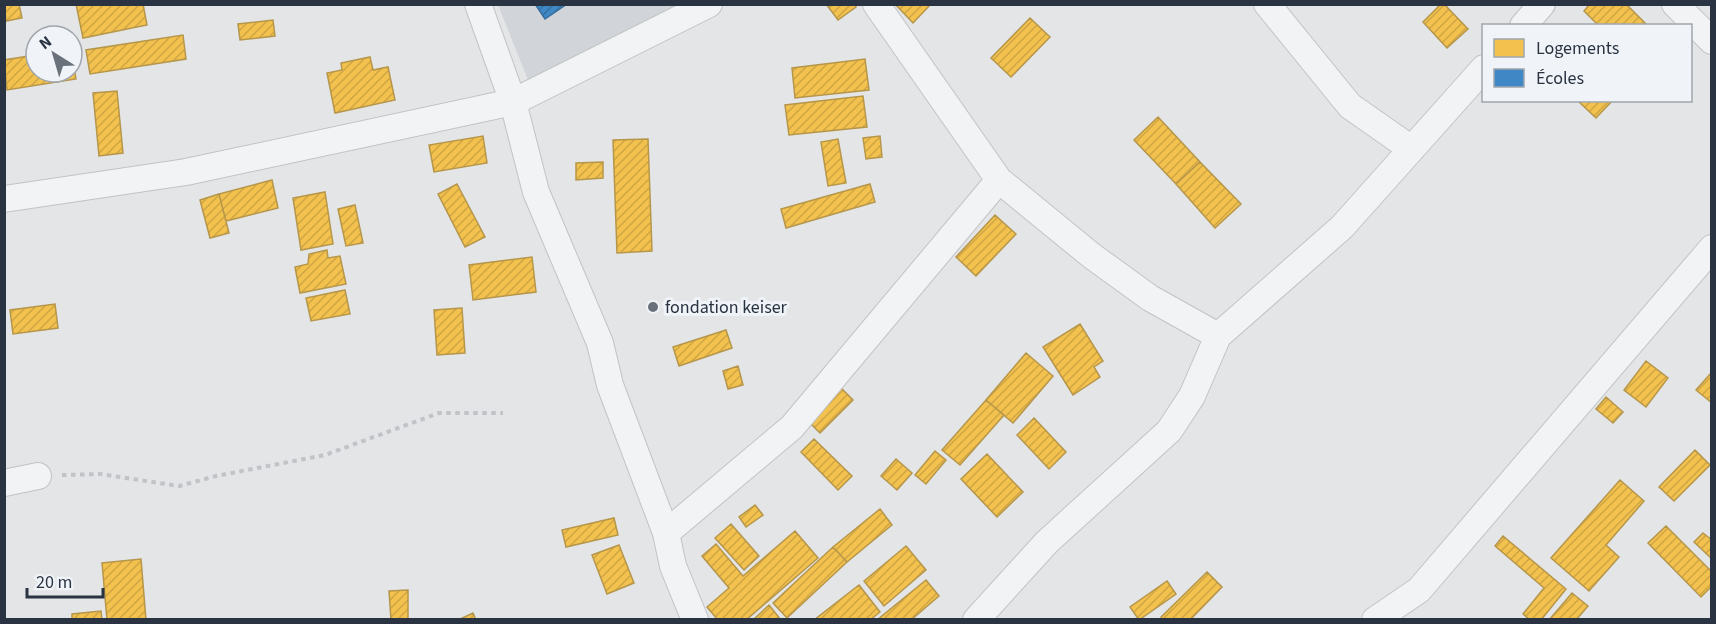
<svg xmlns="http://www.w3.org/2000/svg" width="1716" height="624" font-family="'Source Sans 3',sans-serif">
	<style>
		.built { fill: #d1d5da }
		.homes { fill: url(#homes-hatch); stroke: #b6964a; stroke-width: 1.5 }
		.schools { fill: url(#schools-hatch); stroke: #386e9d; stroke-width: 1.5 }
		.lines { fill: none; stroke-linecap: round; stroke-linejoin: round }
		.minor-casing { stroke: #c1c3c5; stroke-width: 28 }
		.path { stroke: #c1c3c8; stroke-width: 4; stroke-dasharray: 4.5 4.5; stroke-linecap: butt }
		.minor { stroke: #f2f3f4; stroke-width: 26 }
		.poi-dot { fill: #6a717b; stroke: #f0f3f7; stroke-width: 2 }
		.labels { text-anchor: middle; stroke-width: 6; stroke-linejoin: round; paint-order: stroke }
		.poi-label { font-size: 18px; fill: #293341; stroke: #f0f3f7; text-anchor: start }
	</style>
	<defs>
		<pattern id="homes-hatch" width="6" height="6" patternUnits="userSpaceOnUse" patternTransform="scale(1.5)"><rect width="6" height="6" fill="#f2c14e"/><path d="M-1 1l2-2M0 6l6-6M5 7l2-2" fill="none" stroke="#d0a645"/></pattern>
		<pattern id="schools-hatch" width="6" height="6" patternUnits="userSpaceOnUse" patternTransform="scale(1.5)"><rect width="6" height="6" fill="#3f88c5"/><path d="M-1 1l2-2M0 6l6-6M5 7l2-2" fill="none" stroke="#3570a2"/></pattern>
	</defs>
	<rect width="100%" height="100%" fill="#e3e5e7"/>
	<!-- built -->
	<path class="built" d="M498,5H679L528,80Z"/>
	<!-- homes -->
	<path class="homes" d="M4,4H19L22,18L6,21Z
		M76,4H143L147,25L83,38Z
		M826,4H855L856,7L838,20Z
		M895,4H931L913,23Z
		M1441,4H1444L1468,29L1447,48L1423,22Z
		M1590,4H1626L1648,26H1599L1584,11Z
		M1030,18L1050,37L1011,77L991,58Z
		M273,20L275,36L240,40L238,24Z
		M183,35L186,59L90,74L86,50Z
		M36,55V72H72V56L76,79L7,90L4,60Z
		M370,57L373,70L388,67L395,100L335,113L327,73L342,70L341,63Z
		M865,59L869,90L795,98L792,68Z
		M117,91L123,153L99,156L93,93Z
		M863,96L867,127L789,135L785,105Z
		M1577,100H1613L1596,118Z
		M1158,117L1200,162L1176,184L1134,140Z
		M483,136L487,163L434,172L429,145Z
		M880,136L882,157L866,159L863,138Z
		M648,139L652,251L617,253L613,140Z
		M838,139L846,183L828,186L821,142Z
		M603,162V178L576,180V163Z
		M1200,162L1241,204L1215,228L1176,184Z
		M272,180L278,208L226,221L219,194Z
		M457,184L485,237L465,247L438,194Z
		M870,184L875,202L786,228L781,209Z
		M325,192L333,244L301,250L293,198Z
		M219,194L229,233L210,238L200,200Z
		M355,205L363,243L346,246L338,209Z
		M995,215L1016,234L976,276L956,257Z
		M327,250L328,258L340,256L346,284L300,293L295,267L308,264L309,254Z
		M532,257L536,292L473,300L469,265Z
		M345,290L350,314L311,321L306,298Z
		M55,304L58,328L13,334L10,310Z
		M462,308L465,353L437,355L434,310Z
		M1080,324L1103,361L1094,367L1100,377L1073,395L1043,347Z
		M726,330L732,348L679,366L673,347Z
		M1026,353L1053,376L1013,423L986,400Z
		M1646,361L1668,378L1646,407L1624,390Z
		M738,366L743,385L728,389L723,371Z
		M1712,372V403L1696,390Z
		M839,386L853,400L820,433L806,419Z
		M1606,397L1623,412L1613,423L1596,409Z
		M986,400L1004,415L960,465L942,450Z
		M1034,418L1066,452L1049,469L1017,435Z
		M814,439L852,476L838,490L801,452Z
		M1695,450L1710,465L1674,501L1659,487Z
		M935,451L946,460L926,484L915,475Z
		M987,454L1023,492L997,517L961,479Z
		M896,459L912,473L897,490L881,476Z
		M1620,480L1644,501L1606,545L1619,557L1589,591L1551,558Z
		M755,505L763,515L746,527L739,517Z
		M880,509L892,525L847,562L833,547Z
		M614,518L618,535L566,547L562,530Z
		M731,524L759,556L744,570L715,538Z
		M1666,526L1712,572V586L1701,597L1648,543Z
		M795,531L818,558L746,620H718L707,607L729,588L702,556L716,544L743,576Z
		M1703,533L1712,540V559L1694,542Z
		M1503,536L1566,589L1541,620H1530L1523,614L1544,588L1495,546Z
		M619,545L634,583L607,594L592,555Z
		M906,546L926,570L884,606L864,581Z
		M833,547L847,562L787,618L773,603Z
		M141,559L146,620H107L102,563Z
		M1207,572L1222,587L1190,620H1163L1161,617Z
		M926,580L939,596L911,620H877Z
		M1167,581L1176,594L1139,620L1130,607Z
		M859,585L880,612L870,620H814Z
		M408,590V619L391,620L389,591Z
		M1572,593L1588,606L1576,620H1549Z
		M769,605L781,620H753Z
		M101,611L102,620H72V614Z
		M473,613L476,620H458Z"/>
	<!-- schools -->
	<path class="schools" d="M535,4H567L545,19Z"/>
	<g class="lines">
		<!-- minor casing -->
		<g class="minor-casing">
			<path id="minor" d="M478,4L513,102L536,192L600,343L610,385L666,533
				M876,4L999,180L1092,256L1150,298L1218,336
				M1267,4L1350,106L1410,148
				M1675,4L1712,41
				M1523,26L1542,4
				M4,199L186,172L513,102L709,4
				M4,483L38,476
				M695,620L673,566L666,533L792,427L999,180
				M976,620L1047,542L1169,431L1192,396L1218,336L1342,227L1484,68
				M1375,620L1419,590L1712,248"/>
		</g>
		<!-- path -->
		<path class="path" d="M62,475L100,474L179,486L216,476L325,455L439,413H503"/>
		<!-- minor -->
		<use href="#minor" class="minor"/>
	</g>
	<!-- markers -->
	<circle class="poi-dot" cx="653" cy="307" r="6"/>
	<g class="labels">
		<!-- poi labels -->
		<g class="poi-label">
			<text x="665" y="313">fondation keiser</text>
		</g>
	</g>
	<!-- border -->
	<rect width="1716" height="624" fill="none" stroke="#293341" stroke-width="12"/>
	<!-- legend -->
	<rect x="1482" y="24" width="210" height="78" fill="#f0f3f7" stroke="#a0a6ae" stroke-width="1.5"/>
	<rect x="1494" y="39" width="30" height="18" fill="#f2c14e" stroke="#a0a6ae" stroke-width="1.5"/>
	<text x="1536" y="54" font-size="18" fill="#293341">Logements</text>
	<rect x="1494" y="69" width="30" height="18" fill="#3f88c5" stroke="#a0a6ae" stroke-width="1.5"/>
	<text x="1536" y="84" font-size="18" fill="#293341">Écoles</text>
	<!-- north arrow -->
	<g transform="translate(54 54) rotate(323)"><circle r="28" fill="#f0f3f7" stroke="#a0a6ae" stroke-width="1.5"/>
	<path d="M0-4.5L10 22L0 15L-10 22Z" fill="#6a717b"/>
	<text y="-9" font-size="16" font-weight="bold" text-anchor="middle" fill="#293341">N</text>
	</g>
	<!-- scale -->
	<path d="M27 588v9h76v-9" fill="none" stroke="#293341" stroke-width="3"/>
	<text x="36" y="588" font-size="18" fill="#293341" stroke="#f0f3f7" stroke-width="4.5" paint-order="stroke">20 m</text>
</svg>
